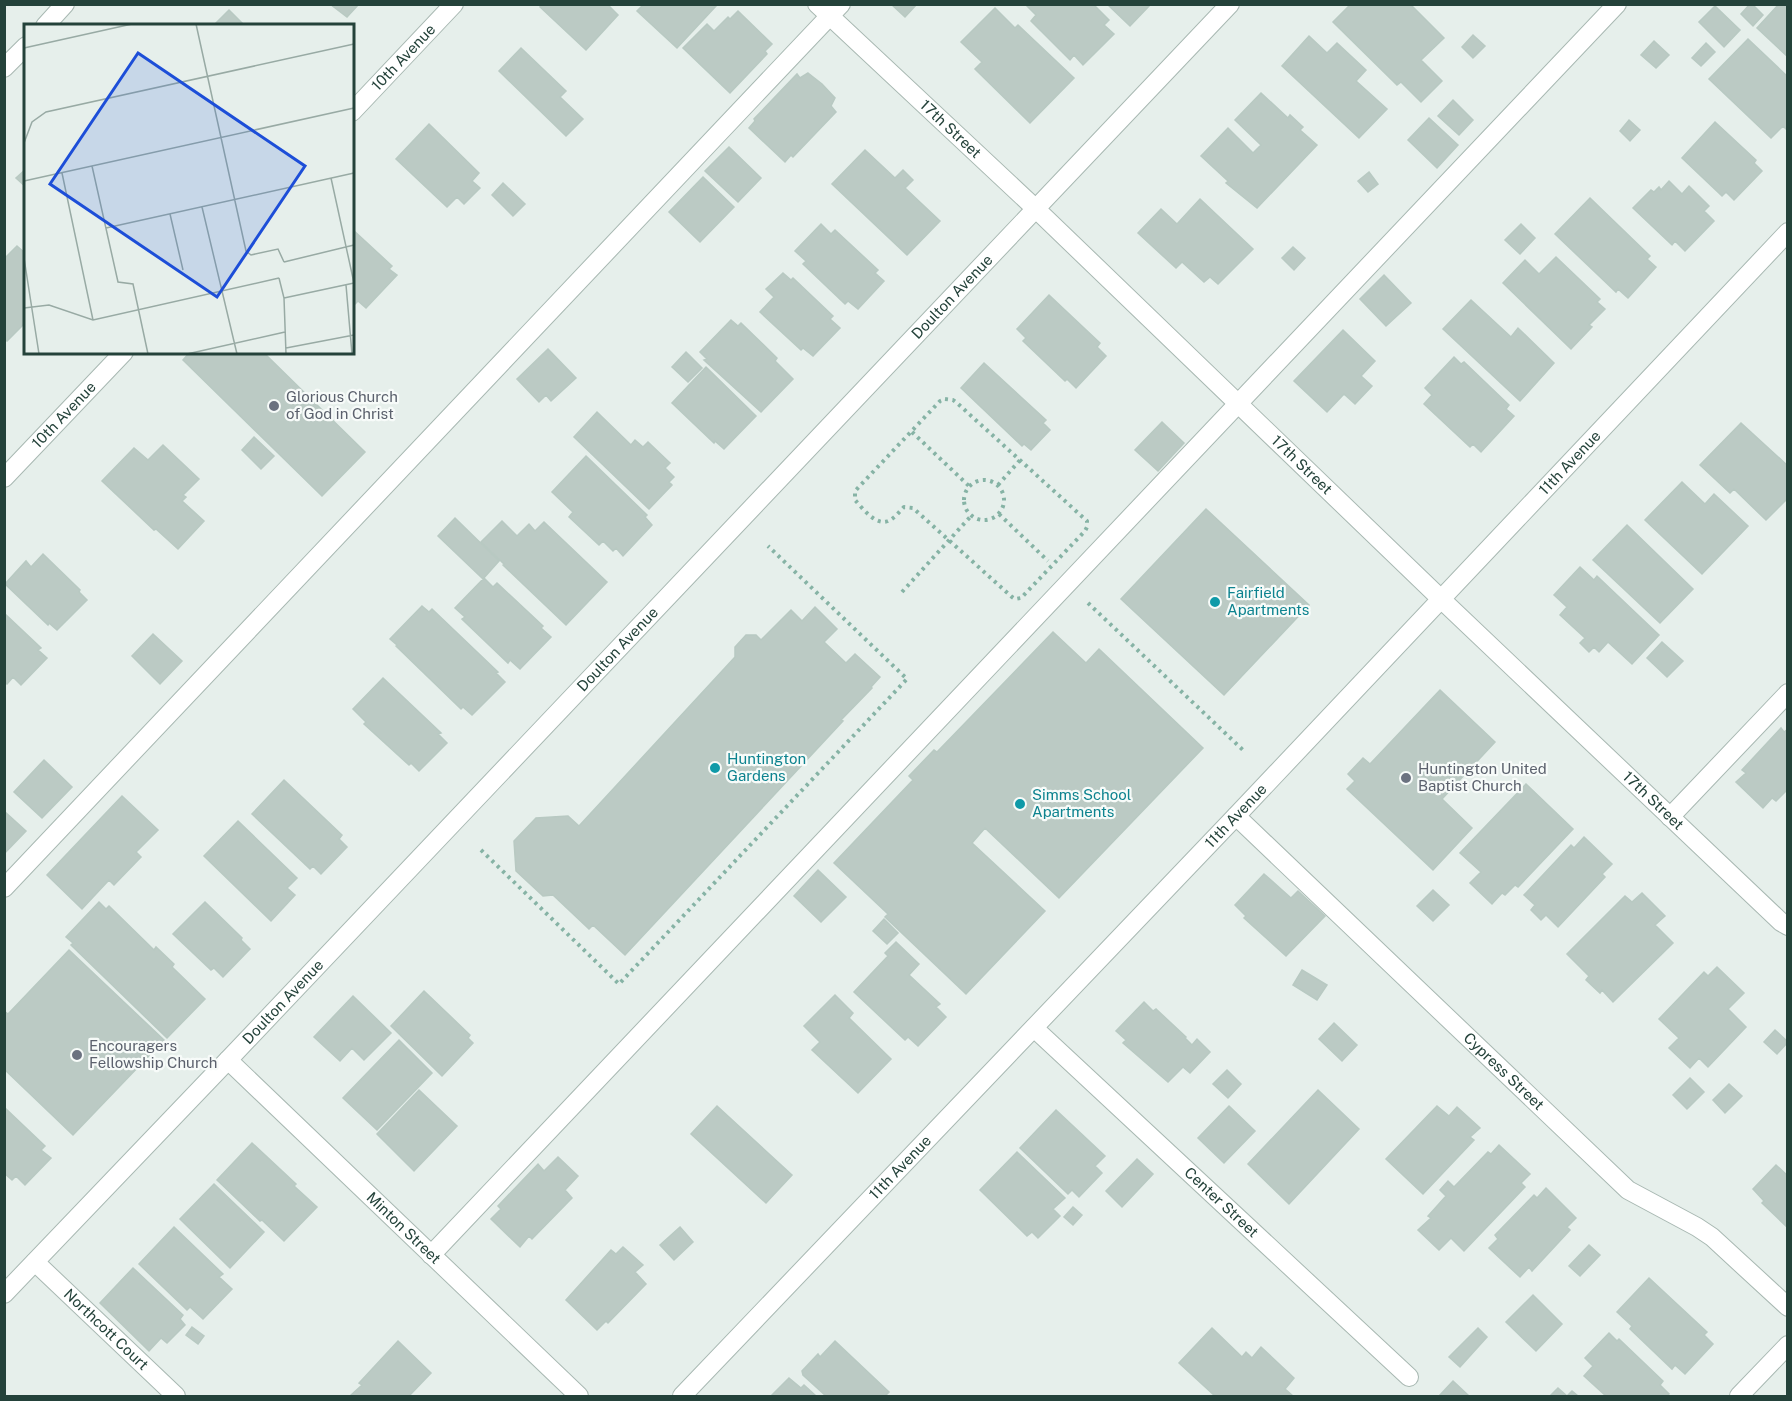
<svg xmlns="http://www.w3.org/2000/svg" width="1792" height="1401" font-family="'Public Sans',sans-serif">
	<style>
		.building { fill: #bbcac4; stroke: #b8c9c2; stroke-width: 1.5 }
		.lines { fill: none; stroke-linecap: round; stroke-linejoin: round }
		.service-casing { stroke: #a8b8b2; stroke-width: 20 }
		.minor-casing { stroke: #a8b8b2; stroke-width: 20 }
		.path { stroke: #86b3a5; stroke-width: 4; stroke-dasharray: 3 4.5; stroke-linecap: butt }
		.service { stroke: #fff; stroke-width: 18 }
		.minor { stroke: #fff; stroke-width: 18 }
		.worship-dot { fill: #6b7280; stroke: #f7fbf9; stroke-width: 2 }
		.culture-dot { fill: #0f9aa8; stroke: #f7fbf9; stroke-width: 2 }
		.labels { text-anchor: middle; stroke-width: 4.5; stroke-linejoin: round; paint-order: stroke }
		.street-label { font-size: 15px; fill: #24423a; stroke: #f7fbf9 }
		.worship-label { font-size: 15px; fill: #5b616d; stroke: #f7fbf9; text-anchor: start }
		.culture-label { font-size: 15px; fill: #0d838f; stroke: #f7fbf9; text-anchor: start }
		.inset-road { fill: none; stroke: #98aaa4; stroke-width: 1.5 }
		.view { fill: #1d4ed8; fill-opacity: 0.15; stroke: #1d4ed8; stroke-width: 3 }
		.inset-edge { fill: none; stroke: #24423a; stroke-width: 3 }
	</style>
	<rect width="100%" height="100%" fill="#e6efeb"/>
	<!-- building -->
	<path class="building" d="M330,4H359L347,17Z
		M542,4H607L618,15L586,50L540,7Z
		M644,4H714L716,6L677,48L637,11Z
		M891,4H917L905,17Z
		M1025,4H1093L1109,20L1104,25L1114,34L1083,65L1074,55L1070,60L1031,21L1036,15Z
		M1107,4H1151L1130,26Z
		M1351,4H1410L1444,38L1421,60L1442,81L1421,102L1401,82L1397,85L1333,22Z
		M1750,4H1752L1763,15L1753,26L1741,14Z
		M1779,4H1788V57L1757,28Z
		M1715,6L1740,30L1724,47L1699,22Z
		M995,8L1015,28L1018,25L1074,78L1030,123L975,69L982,62L961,42Z
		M229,10L245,26H213Z
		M738,11L772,44L765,51L767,54L730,93L683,48L707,24L714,31L728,17L730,19Z
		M1473,35L1485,46L1473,58L1462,47Z
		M1309,36L1327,53L1337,43L1366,70L1356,81L1387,109L1359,138L1282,66Z
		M1748,39L1788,77V131L1783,126L1771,138L1709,79Z
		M1654,41L1669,55L1656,68L1641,55Z
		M1706,43L1715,52L1701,66L1692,58Z
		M521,48L566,91L560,97L583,119L566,136L499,71Z
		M808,73L822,84L835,98L831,106L836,112L793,157L791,155L785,162L749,128L755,121L754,119L797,74L800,78Z
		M1261,93L1288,118L1290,115L1303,127L1300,130L1317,145L1257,208L1226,183L1228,181L1201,156L1228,128L1253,153L1261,145L1235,120Z
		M1453,100L1473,120L1459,135L1438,116Z
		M1429,118L1458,145L1437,168L1408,140Z
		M1629,120L1640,130L1630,141L1620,131Z
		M1715,122L1756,160L1754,163L1762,171L1734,200L1726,192L1722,196L1682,158Z
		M429,124L479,173L472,181L480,188L464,204L457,197L447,207L396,159Z
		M729,147L761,178L738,202L705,171Z
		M865,150L895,178L903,170L913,180L905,188L940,221L907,255L832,184Z
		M26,169V187L16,178Z
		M1369,172L1378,184L1368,192L1358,181Z
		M703,177L734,207L700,242L669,212Z
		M1669,181L1682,194L1689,186L1709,206L1704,211L1714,221L1685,251L1675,241L1672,245L1633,208L1651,190L1654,192L1659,187L1661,190Z
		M503,183L525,204L513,216L492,195Z
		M1590,198L1650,256L1647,259L1656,267L1628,298L1618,289L1616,292L1555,234Z
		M1200,199L1253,249L1218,284L1210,277L1204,282L1182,262L1176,268L1138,233L1161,209L1177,224Z
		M821,224L831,234L835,230L878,270L875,273L884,281L858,309L848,301L845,304L803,264L806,261L795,251Z
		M1521,224L1535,238L1520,254L1505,240Z
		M352,229L392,266L389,269L397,275L366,308L358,301L355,304L352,302Z
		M17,246L26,254V322L7,341L4,339V259Z
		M1293,247L1305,258L1294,270L1282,258Z
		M1556,257L1600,299L1597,302L1605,309L1589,325L1592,327L1571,349L1503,283L1525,260L1539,274Z
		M783,273L791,280L793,278L833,316L830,319L840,328L813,356L803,348L801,350L760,312L774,297L766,289Z
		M1384,275L1411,303L1386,326L1360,299Z
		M1049,295L1100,343L1097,347L1106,356L1076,388L1067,379L1065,381L1023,341L1026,338L1017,329Z
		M1471,300L1511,337L1518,328L1554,363L1520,401L1443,329Z
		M731,320L738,326L741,323L777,358L775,361L793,379L761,412L704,360L707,359L700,352Z
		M1343,330L1375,361L1361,376L1372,386L1355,404L1344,394L1327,412L1294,381Z
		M548,349L576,378L551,401L546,395L539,402L517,379Z
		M190,352H263L365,452L322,496L183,360Z
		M686,352L702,368L688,382L672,367Z
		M1454,357L1461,364L1464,362L1509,405L1506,409L1514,416L1481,452L1473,444L1470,447L1424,404L1432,395L1425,388Z
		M984,363L1046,420L1043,423L1050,430L1031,450L1024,444L1022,446L961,388Z
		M706,367L756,416L724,449L715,441L714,443L672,403Z
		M597,412L631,445L635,440L643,447L648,442L670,463L665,468L674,477L669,482L672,485L649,509L574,437Z
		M1162,422L1184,443L1158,471L1135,450Z
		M1741,423L1788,466V498L1766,520L1734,489L1730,493L1700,465Z
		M254,437L274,456L261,469L242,450Z
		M163,445L199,479L183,495L186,497L182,501L204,521L178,549L156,529L154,530L102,481L134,448L148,460Z
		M586,456L647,515L645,517L652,525L623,556L616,548L613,551L603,541L599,545L569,517L573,512L552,492Z
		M1682,482L1705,504L1714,494L1748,526L1702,574L1645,520Z
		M1206,509L1309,605L1224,695L1121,599Z
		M455,518L499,561L483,579L438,536Z
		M502,521L517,536L529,524L535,531L544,522L607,582L566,625L503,565L504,564L481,542Z
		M1627,525L1693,589L1660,623L1593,560Z
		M43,554L80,590L79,592L87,600L57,630L49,623L48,625L5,584L26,561L31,567Z
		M1580,567L1594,580L1597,576L1659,635L1632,664L1608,642L1599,652L1594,647L1589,652L1580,643L1585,638L1560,615L1567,607L1554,595Z
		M484,578L493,587L497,583L543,626L541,628L551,637L520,669L510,660L508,663L462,619L465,617L455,608Z
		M422,606L429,612L432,609L498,672L496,673L505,682L472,715L463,707L461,709L396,646L397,645L390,639Z
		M815,607L837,629L824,642L846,663L855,654L880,677L871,687L872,688L841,720L843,721L625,955L593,925L589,929L553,895L543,896L516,871L514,841L536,818L568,816L579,826L735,657V647L746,635H756L761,640L791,610L802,621Z
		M4,613L41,648L38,650L47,658L21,685L13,677L7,684L4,682Z
		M1053,632L1086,663L1099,649L1203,748L1059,898L985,828L972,843L1045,911L966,994L885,917L888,914L834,863L913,780L909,776L934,750L937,752Z
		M153,634L182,661L160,684L132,656Z
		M1662,642L1683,661L1667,677L1647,658Z
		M383,678L441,733L438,734L447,743L419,771L411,763L409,765L364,724L366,722L353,709Z
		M1440,690L1495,742L1442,799L1472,828L1433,870L1347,789L1355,781L1348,774L1363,758L1370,764Z
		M1781,728L1784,732L1788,729V789L1776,801L1772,798L1763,808L1736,782L1746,773L1742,770Z
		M44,760L72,787L42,818L14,792Z
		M284,780L342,835L339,839L347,847L321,874L313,866L310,869L252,814Z
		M1526,784L1573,829L1518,887L1515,885L1505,895L1502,893L1492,904L1470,883L1481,872L1460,853Z
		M122,796L158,830L136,852L141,857L114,885L109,880L82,909L47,875Z
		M4,811L26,831L4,854Z
		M238,821L297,878L287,888L295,895L271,921L204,856Z
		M1584,837L1612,864L1602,874L1605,877L1558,927L1546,915L1541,920L1531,910L1535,905L1524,895L1571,845L1574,848Z
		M818,870L846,897L821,922L794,896Z
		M1264,874L1291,898L1298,891L1325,916L1286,956L1244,918L1246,916L1235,905Z
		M1433,890L1449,905L1433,921L1417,906Z
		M1642,893L1665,916L1655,925L1673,943L1613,1002L1602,990L1600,993L1586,980L1589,976L1567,954L1625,896L1632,902Z
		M99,902L106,909L109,906L154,950L156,947L174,964L172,967L205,999L167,1038L71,945L73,943L66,937Z
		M205,902L242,938L241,940L250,949L223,977L214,968L211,970L173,934Z
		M884,919L898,933L887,944L873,931Z
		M896,942L919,964L909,975L940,1004L936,1007L946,1017L918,1046L908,1037L905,1040L854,992L888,956L885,953Z
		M69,950L164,1040L73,1135L4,1069V1011L8,1014Z
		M1717,967L1744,993L1728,1009L1746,1027L1708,1067L1699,1058L1690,1068L1669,1048L1679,1038L1659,1019L1704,972L1708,976Z
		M1302,970L1327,985L1317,1000L1293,985Z
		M424,991L470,1035L468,1038L473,1043L442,1076L391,1026Z
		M835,995L853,1013L849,1018L891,1059L858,1093L812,1050L820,1042L804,1026Z
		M353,996L391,1033L364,1060L352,1048L340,1061L314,1037Z
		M1144,1002L1153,1011L1156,1009L1186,1037L1185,1038L1192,1045L1197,1039L1210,1052L1190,1073L1183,1067L1168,1082L1123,1043L1126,1040L1116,1031Z
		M1334,1023L1357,1045L1342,1061L1319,1039Z
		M1775,1030L1788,1042L1777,1054L1764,1042Z
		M399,1040L432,1073L377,1130L343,1098Z
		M1227,1070L1241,1084L1228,1098L1213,1084Z
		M1690,1078L1704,1092L1687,1109L1673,1095Z
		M1729,1084L1742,1096L1725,1113L1713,1100Z
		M419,1090L457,1126L414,1171L377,1134Z
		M1318,1090L1359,1129L1289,1204L1248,1164Z
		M717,1106L792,1175L766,1203L691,1134Z
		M1229,1106L1255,1131L1224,1163L1198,1138Z
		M1437,1106L1449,1116L1457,1107L1480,1128L1470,1137L1474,1140L1423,1194L1386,1159Z
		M4,1107L45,1146L41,1150L51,1158L25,1185L16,1176L12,1180L4,1173Z
		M1056,1110L1105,1156L1095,1166L1102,1173L1079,1197L1072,1190L1068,1194L1020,1148Z
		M252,1143L296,1184L294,1186L317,1207L284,1241L262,1220L260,1221L217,1180Z
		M1499,1145L1530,1174L1521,1183L1525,1187L1464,1251L1451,1238L1439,1250L1418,1230L1431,1218L1428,1216L1446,1196L1440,1190L1448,1181L1454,1187L1488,1152L1491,1154Z
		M1017,1152L1065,1198L1053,1209L1060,1216L1038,1238L1032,1232L1027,1236L980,1190Z
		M558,1157L578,1176L565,1190L572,1198L532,1239L529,1236L520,1247L491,1219L501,1209L498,1206L538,1164L544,1171Z
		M1137,1159L1153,1174L1122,1207L1106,1191Z
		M1776,1165L1788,1176V1228L1762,1203L1764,1201L1753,1189Z
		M214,1184L264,1232L230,1268L180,1219Z
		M1546,1188L1576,1218L1567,1227L1570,1230L1532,1271L1529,1267L1520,1277L1489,1248L1498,1239L1495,1235L1534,1195L1537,1198Z
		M1073,1207L1082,1215L1073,1225L1064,1217Z
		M174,1227L223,1274L219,1277L232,1289L203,1319L190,1307L187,1310L139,1264Z
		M680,1227L693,1242L674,1260L660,1245Z
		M1589,1245L1600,1255L1580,1276L1569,1266Z
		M623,1247L643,1265L635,1272L646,1284L608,1323L606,1321L597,1330L566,1300L611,1250L616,1254Z
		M133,1268L183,1315L180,1319L185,1325L167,1343L161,1338L149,1351L100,1303Z
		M1649,1278L1707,1332L1704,1335L1713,1344L1685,1374L1675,1365L1672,1369L1630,1329L1632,1326L1617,1312Z
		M1533,1295L1562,1324L1536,1351L1506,1322Z
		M192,1327L204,1336L198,1344L186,1335Z
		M1212,1328L1242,1357L1246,1352L1252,1358L1261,1347L1294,1378L1285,1389L1293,1396H1215L1179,1363Z
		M1478,1328L1487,1337L1460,1367L1449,1357Z
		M1609,1333L1617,1341L1619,1339L1663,1381L1660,1385L1669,1394L1666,1396H1606L1584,1376L1593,1366L1585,1358Z
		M398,1341L431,1373L409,1396H350L362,1385L359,1383Z
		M835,1341L889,1392L885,1396H826L803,1375L802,1371L818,1354L820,1357Z
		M789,1378L801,1388L804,1385L816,1396H771Z
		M1453,1381L1469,1396H1439Z
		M1558,1388L1567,1396L1572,1391L1578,1396H1550Z"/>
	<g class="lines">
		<!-- service casing -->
		<g class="service-casing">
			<path id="service" d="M45,26L65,4
				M4,68L26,46
				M1670,817L1788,693
				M4,888L841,4
				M431,1255L1617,4"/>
		</g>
		<!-- minor casing -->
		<g class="minor-casing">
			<g id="minor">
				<path id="s1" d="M817,4L1036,209L1441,599L1781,922L1788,926"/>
				<path id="s2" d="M352,112L454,4"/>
				<path id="s3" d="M4,478L124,352"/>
				<path id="s4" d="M1236,816L1628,1190L1697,1227L1712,1237L1788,1307"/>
				<path id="s5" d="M1034,1028L1409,1377"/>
				<path id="s6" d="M228,1060L579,1396"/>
				<path id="s7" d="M35,1262L176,1396"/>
				<path id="s8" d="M4,1294L228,1060L1230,4"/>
				<path id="s9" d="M682,1396L1236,816L1788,232"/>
				<path d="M1739,1396L1788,1345"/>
			</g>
		</g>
		<!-- path -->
		<path class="path" d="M945,399L953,400L957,403L1087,521V527L1085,531L1021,598L1015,599L1012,597L913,508L904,507C899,512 895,518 888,521C876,526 863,509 855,500V491L940,401Z
			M912,432L969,486
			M964 500a20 20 0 1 1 40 0a20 20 0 1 1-40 0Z
			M998,485L1021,459
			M999,514L1048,561
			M902,592L971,516
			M1088,603L1244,751
			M481,850L619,984L907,679L768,546"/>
		<!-- service -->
		<use href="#service" class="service"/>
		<!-- minor -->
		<use href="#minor" class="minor"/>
	</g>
	<!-- markers -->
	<g class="worship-dot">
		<circle cx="274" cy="406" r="6"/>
		<circle cx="1406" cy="778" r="6"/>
		<circle cx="77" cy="1055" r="6"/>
	</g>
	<g class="culture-dot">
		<circle cx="1215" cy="602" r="6"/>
		<circle cx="715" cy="768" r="6"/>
		<circle cx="1020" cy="804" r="6"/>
	</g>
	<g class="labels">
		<!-- street labels -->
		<g class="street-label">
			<text dy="5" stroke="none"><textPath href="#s2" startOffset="75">10th Avenue</textPath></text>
			<text dy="5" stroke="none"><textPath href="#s1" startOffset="183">17th Street</textPath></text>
			<text dy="5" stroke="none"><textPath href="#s8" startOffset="1376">Doulton Avenue</textPath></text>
			<text dy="5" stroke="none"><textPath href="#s3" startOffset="87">10th Avenue</textPath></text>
			<text dy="5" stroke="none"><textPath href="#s9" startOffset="1288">11th Avenue</textPath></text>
			<text dy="5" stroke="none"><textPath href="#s1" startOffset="669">17th Street</textPath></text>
			<text dy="5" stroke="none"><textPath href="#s8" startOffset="890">Doulton Avenue</textPath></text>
			<text dy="5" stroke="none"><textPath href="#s1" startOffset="1155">17th Street</textPath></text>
			<text dy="5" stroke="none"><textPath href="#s9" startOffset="802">11th Avenue</textPath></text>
			<text dy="5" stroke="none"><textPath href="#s8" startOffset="404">Doulton Avenue</textPath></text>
			<text dy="5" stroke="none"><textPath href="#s4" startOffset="370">Cypress Street</textPath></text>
			<text dy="5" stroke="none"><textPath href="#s9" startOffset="316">11th Avenue</textPath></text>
			<text dy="5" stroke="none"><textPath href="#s5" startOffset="256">Center Street</textPath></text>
			<text dy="5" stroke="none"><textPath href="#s6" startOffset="243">Minton Street</textPath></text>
			<text dy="5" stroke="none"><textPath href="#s7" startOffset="98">Northcott Court</textPath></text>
		</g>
		<!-- worship labels -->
		<g class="worship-label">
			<text x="286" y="402">Glorious Church<tspan x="286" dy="17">of God in Christ</tspan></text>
			<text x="1418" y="774">Huntington United<tspan x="1418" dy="17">Baptist Church</tspan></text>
			<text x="89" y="1051">Encouragers<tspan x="89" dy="17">Fellowship Church</tspan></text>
		</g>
		<!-- culture labels -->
		<g class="culture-label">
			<text x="1227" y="598">Fairfield<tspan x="1227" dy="17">Apartments</tspan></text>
			<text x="727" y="764">Huntington<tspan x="727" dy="17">Gardens</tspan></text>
			<text x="1032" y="800">Simms School<tspan x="1032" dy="17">Apartments</tspan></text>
		</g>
	</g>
	<!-- overview -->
	<g transform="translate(24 24)">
		<rect width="330" height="330" fill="#e6efeb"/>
		<path class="inset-road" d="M172,0L222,227L227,231L254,225L260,238M0,24L108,0M0,119L8,98L22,88L330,20M68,142L94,258L109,260L124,330M38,149L69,296M307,154L330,259M0,157L330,84M178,183L213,330M146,190L159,246M82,204L330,149M0,234L15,330M260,238L330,221M255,254L260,274L262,330M322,261L328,330M260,274L330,259M0,284L25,281L69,296L255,254M262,324L330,311M163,330L261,308"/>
		<path class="view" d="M114,29L281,142L193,273L26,160Z"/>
		<rect width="330" height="330" class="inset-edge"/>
	</g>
	<!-- border -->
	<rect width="1792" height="1401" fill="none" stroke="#24423a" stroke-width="12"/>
</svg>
